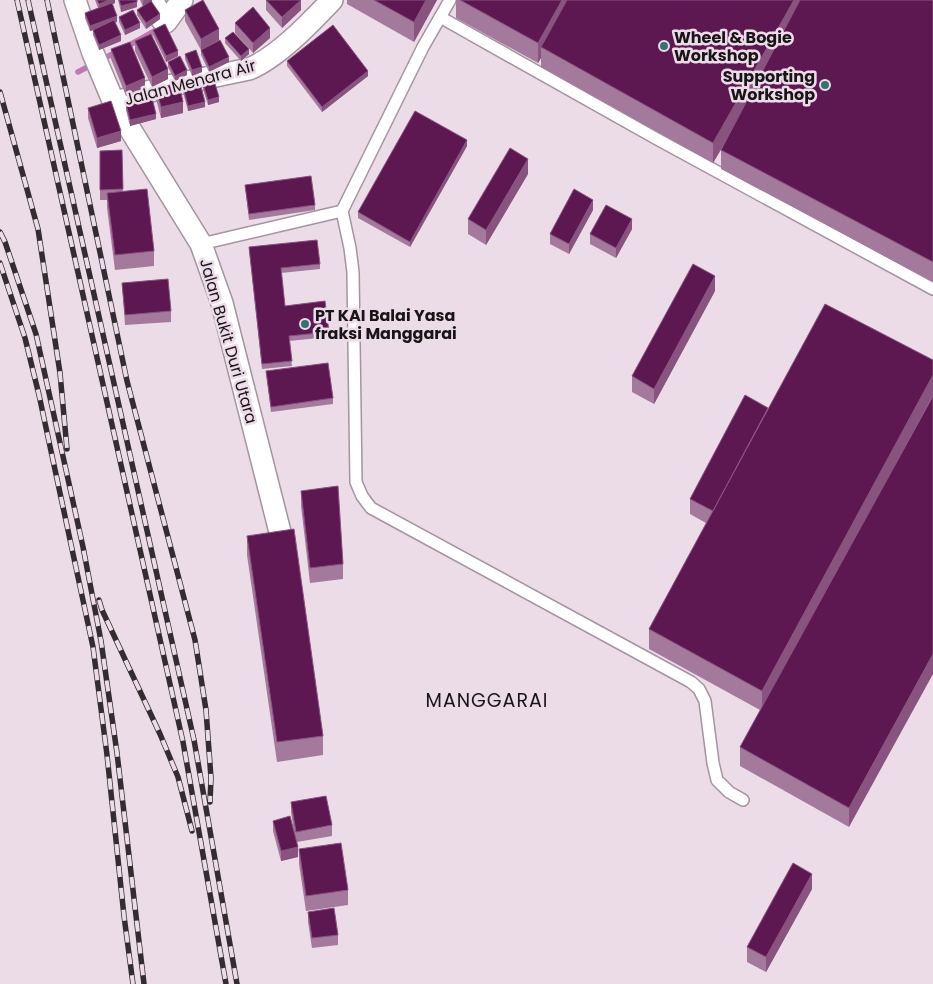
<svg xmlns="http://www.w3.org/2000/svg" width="933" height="984" font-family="Poppins,sans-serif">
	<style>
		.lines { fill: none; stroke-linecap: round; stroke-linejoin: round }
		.stream { stroke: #c377b2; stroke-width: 5.5 }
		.service-casing { stroke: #a3949f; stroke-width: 14 }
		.minor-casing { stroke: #a3949f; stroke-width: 24 }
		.service { stroke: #fff; stroke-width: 11 }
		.minor { stroke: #fff; stroke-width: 21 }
		.rail-casing { stroke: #332c31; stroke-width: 5.5 }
		.rail { stroke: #ecdce7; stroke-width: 4; stroke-dasharray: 11; stroke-linecap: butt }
		.wall { fill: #a47a9c }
		.shaded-wall { fill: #88537f }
		.building { fill: #5d1852; stroke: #88537f }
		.poi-dot { fill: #2e766f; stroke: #ecdce7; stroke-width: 2 }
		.labels { text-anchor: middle; stroke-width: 5; stroke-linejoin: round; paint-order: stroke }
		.poi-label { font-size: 16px; font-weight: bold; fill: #191418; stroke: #ecdce7; text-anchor: start }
		.street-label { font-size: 16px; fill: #191418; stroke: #ecdce7 }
		.quarter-label { font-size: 19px; letter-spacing: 1px; fill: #191418; stroke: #ecdce7 }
	</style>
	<rect width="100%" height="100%" fill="#ecdce7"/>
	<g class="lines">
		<!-- stream -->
		<path class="stream" d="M126,47L160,28
			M78,72L118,51"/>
		<!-- service casing -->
		<g class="service-casing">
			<path id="service" d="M440,17L657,139L933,289
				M342,211L350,248L353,272L356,482L362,496L371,508L691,682L699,689L705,701L713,763L717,780L729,792L743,800
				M201,244L342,211L423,47L450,0"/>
		</g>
		<!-- minor casing -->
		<g class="minor-casing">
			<path id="minor" d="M75,0L93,53L114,103L201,244L222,303L280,532
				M153,0L162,20L166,22L182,0
				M114,103L163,87L249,69C278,57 310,23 332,0"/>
		</g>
		<!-- service -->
		<use href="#service" class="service"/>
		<!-- minor -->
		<use href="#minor" class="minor"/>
		<!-- rail casing -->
		<g class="rail-casing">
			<path id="rail" d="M17,0L183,742L226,984
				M28,0L194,740L237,984
				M47,0L127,381L195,640L206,710L211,778L210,802
				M0,92L38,229L60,373L67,449
				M0,232L5,242L36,334L83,547L101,641L117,753L144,984
				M0,263L25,338L39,395L93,647L107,755L124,916L133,984
				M99,600L102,610L160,734L178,777L192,831"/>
		</g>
		<!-- rail -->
		<use href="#rail" class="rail"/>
	</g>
	<!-- wall -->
	<path class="wall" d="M95,0H115V3L113,4L117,22H115L121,41L99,50L93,35V30L90,31L85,18V13L98,8Z
		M118,0H137V7L121,12Z
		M140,0H152V2L160,19L146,29L137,15V10L143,6Z
		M266,0H301V10L282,28L266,10Z
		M347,0H437L414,42L347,4Z
		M456,0H933V282L721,169V150L713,163L541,67V58L538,63L456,18Z
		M185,10L219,40L201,50L185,21Z
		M119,17L140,28L125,35L119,22Z
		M235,23L270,38L253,53L235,33Z
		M153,30L178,56L166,62L153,35Z
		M225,38L249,54L241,61L225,43Z
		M135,41L168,79L152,87L135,51Z
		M111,49L145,89L126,96L111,59Z
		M201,50L229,62L209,72L201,55Z
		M185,54L202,72L192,76L185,59Z
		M287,61L368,76L322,112L287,66Z
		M168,62L187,75L175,81L168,67Z
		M202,81L219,102L208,105L202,86Z
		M183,87L205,107L188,111L183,92Z
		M156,88L183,113L161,118L156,99Z
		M126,104L156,119L130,126L126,110Z
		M88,108L121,141L97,148L88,118Z
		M467,146L410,247L358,218V212Z
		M122,150L123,192L154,251V266L115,270L107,208V200H100V151Z
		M528,174L486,245L468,234V219Z
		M245,185L315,205V210L249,220Z
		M593,210L569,254L550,244V234Z
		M632,229L616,258L590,244V234Z
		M249,247L320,264V269L281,273L285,306L329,332V337L289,341L292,366L262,369Z
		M122,283L171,311V322L125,325Z
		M715,291L654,404L632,392V376Z
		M933,360V395L884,486L849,827L740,766V747L760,710L649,649V629L706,523L690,514V499L768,409Z
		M266,371L333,398V404L271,412Z
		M301,491L343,564V579L310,583L301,506Z
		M247,536L323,736V755L277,762L247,555Z
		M291,802L332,825V836L297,842L298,857L281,861L273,831V821L294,832L291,812Z
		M299,849L348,890V905L306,911L299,864Z
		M812,889L766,972L747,962V947Z
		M308,912L338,935V945L312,948L308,922Z"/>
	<!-- shaded-wall -->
	<path class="shaded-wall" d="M109,0H115V3L99,10V4Z
		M144,0H152V2L143,6V1Z
		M301,0V10L282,28V17Z
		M426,0H437L414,42V22Z
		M562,0H573L541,47V58L538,63V43Z
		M794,0H805L713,163V143Z
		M137,2V7L121,12V6Z
		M160,14V19L146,29V23Z
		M117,16V22L90,31V26Z
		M140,23V28L125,35V30Z
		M270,28V38L253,53V43Z
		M219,29V40L201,50V39Z
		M121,35V41L99,50V45Z
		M249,49V54L241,61V56Z
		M178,51V56L166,62V56Z
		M229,57V62L209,72V67Z
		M202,67V72L192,76V70Z
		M168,69V79L152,87V77Z
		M187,70V75L175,81V76Z
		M368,71V76L322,112V107Z
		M145,78V89L126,96V86Z
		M219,97V102L208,105V100Z
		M183,102V113L161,118V107Z
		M205,102V107L188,111V106Z
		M156,114V119L130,126V120Z
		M121,131V141L97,148V138Z
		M467,140V146L410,247V242Z
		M528,159V174L486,245V230Z
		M593,200V210L569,254V244Z
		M632,219V229L616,258V248Z
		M715,276V291L654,404V389Z
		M933,375V395L762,711V691Z
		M933,654V674L849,827V808Z
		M298,847V857L281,861V851Z
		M812,874V889L766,972V957Z"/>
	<!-- building -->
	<path class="building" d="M97,0H109L99,4Z
		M119,0H137V2L121,6Z
		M203,0L219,29L201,39L185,10Z
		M266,0H301L282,17Z
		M374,0H426L414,22Z
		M460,0H562L538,43Z
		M567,0H794L713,143L541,47Z
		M800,0H933V262L721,150Z
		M151,1L160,14L146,23L137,10Z
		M112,3L117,16L90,26L85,13Z
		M253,7L270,28L253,43L235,23Z
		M133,10L140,23L125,30L119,17Z
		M114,20L121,35L99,45L93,30Z
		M165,24L178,51L166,56L153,30Z
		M333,25L368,71L322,107L287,61Z
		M233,32L249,49L241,56L225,38Z
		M151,34L168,69L152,77L135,41Z
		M220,40L229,57L209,67L201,50Z
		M130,42L145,78L126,86L111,49Z
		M196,50L202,67L192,70L185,54Z
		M180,56L187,70L175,76L168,62Z
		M213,77L219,97L208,100L202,81Z
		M179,83L183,102L161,107L156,88Z
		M200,83L205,102L188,106L183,87Z
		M152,98L156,114L130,120L126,104Z
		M111,101L121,131L97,138L88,108Z
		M415,111L467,140L410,242L358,212Z
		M510,148L528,159L486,230L468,219Z
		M122,150L123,189L100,190V151Z
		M311,176L315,205L249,214L245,185Z
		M147,189L154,251L115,255L107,193Z
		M574,189L593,200L569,244L550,234Z
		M606,205L632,219L616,248L590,234Z
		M317,240L320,264L281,268L285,306L325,301L329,332L289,336L292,361L262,364L249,247Z
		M693,264L715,276L654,389L632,376Z
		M168,279L171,311L125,315L122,283Z
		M825,304L933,360V375L762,691L649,629Z
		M328,363L333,398L271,407L266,371Z
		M745,395L768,408L713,511L690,499Z
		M933,396V654L849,808L740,747Z
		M338,486L343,564L310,568L301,491Z
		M294,529L323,736L277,742L247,536Z
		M326,796L332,825L296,832L291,802Z
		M290,816L298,847L281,851L273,821Z
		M341,843L348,890L306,896L299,849Z
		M793,863L812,874L766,957L747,947Z
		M334,908L338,935L312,938L308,912Z"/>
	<!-- markers -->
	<g class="poi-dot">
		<circle cx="664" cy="46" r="5"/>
		<circle cx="825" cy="85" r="5"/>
		<circle cx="305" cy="324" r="5"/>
	</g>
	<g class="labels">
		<!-- poi labels -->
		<g class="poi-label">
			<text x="674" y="43">Wheel &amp; Bogie<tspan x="674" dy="18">Workshop</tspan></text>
			<text x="815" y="82" text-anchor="end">Supporting<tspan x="815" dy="18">Workshop</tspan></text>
			<text x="315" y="321">PT KAI Balai Yasa<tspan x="315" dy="18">fraksi Manggarai</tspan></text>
		</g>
		<!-- street labels -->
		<g class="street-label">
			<text transform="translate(190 82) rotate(-15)" y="6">Jalan Menara Air</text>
			<text transform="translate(229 341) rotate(74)" y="6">Jalan Bukit Duri Utara</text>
		</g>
		<!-- quarter labels -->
		<g class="quarter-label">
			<text x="487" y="707">MANGGARAI</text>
		</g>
	</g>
</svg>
